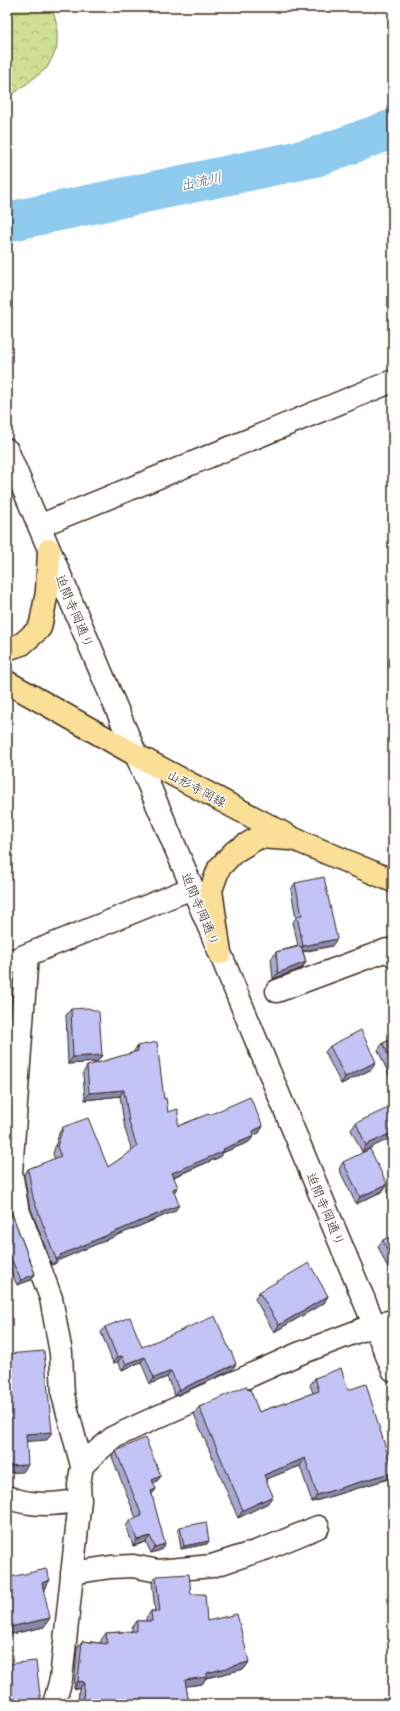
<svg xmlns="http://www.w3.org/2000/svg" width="400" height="1711" font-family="'Architects Daughter','Klee One',sans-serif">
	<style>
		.forest { fill: url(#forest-crowns); stroke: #848458 }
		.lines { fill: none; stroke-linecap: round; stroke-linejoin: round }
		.river { stroke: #8fcaef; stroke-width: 40 }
		.minor-casing { stroke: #3b2a1e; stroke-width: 25 }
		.major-casing { stroke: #3b2a1e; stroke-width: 25 }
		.minor { stroke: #fff; stroke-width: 22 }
		.major { stroke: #fbdf96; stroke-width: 22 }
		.wall { fill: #a8a8d3; stroke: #3b2a1e }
		.shaded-wall { fill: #8888ac; stroke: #3b2a1e }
		.building { fill: #c3c3f5; stroke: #3b2a1e }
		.labels { text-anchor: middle; stroke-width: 3; stroke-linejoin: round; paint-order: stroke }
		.street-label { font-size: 13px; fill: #3b2a1e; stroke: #fff }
		.water-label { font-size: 14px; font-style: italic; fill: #545a5d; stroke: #fff }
	</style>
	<defs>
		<pattern id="forest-crowns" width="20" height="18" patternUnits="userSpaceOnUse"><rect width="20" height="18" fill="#cede92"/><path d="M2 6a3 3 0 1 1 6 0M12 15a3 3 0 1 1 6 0" fill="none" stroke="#b2bf7d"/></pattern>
	</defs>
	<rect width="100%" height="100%" fill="#fff"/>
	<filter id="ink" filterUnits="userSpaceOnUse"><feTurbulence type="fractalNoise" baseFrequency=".025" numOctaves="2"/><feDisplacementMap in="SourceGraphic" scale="8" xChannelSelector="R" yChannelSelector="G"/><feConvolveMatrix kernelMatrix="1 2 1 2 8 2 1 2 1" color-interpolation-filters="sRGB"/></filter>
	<g filter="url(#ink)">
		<!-- forest -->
		<path class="forest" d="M7,7H52L57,26V48L47,68L16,92L7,95Z"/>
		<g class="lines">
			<!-- river -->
			<path class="river" d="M7,222L315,157L393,129"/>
			<!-- minor casing -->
			<g class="minor-casing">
				<path id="minor" d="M7,450L220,953L393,1370
					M39,526L393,381
					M27,955L11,1172L17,1207L51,1298L61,1353L63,1395L82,1466L79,1485L80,1500L61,1679L54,1704
					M7,963L192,888
					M277,991L387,950L393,955
					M82,1466L94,1454L114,1437L144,1423L298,1354L374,1325L393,1321
					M7,1497C31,1507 56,1505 80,1500
					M72,1573L111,1567L133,1566L158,1571L212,1566L267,1548L318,1527"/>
			</g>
			<!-- major casing -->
			<g class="major-casing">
				<path id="major" d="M7,649L22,644L40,628L47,592L49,550
					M7,682L136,755L294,839L393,881
					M220,953L211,890L219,868L234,852L259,837L289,839"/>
			</g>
			<!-- minor -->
			<use href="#minor" class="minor"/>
			<!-- major -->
			<use href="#major" class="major"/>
		</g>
		<!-- wall -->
		<path class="wall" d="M295,883L332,946L303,952L306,962L302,968L273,979L271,959L276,952L298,946L293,922L296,918L291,890Z
			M71,1009L102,1055L97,1062L68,1064L66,1015Z
			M393,1039V1084L378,1050L383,1043Z
			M137,1046L164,1099L168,1112L178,1126L209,1115L263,1126L259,1133L254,1135L249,1142L222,1153L220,1157L174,1177L175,1211L59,1260L56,1263L52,1265L29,1204L24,1175L28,1169L55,1159L53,1154L59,1133L63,1127L108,1167L132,1151L125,1129L120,1096L85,1100L83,1073L87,1066L133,1053Z
			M330,1046L372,1069L341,1084L325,1052Z
			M393,1114L362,1152L351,1130L356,1123Z
			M343,1162L387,1184L383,1191L356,1204L339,1169Z
			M7,1194L9,1206L35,1274L31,1280L17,1285L7,1264Z
			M393,1235V1280L378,1246L383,1240Z
			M259,1292L328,1296L324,1303L274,1332L255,1299Z
			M105,1327L142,1347L232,1370L175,1396L167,1377L150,1384L141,1362L122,1370L118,1362L113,1363L101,1332Z
			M315,1378L348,1390L393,1472L388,1479L312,1502L300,1466L266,1479L268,1503L238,1518L194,1414L199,1407L248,1390L259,1412L313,1393L310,1385Z
			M116,1451L161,1476L157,1481L153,1483L156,1489L152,1494L161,1550L151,1553L146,1542L133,1546L126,1526L130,1520L136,1518L112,1457Z
			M180,1527L207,1544L181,1549L178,1530Z
			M156,1576L191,1594L207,1621L249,1662L244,1669L206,1678L202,1684L186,1686L189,1704H78L79,1689L74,1688L77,1648L82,1641L101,1643V1640L106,1633L132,1631V1628L137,1621H146V1618L151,1611H155L152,1582Z
			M7,1578L50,1580L44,1589V1627L7,1635Z
			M7,1664L41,1704H7Z"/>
		<!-- shaded-wall -->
		<path class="shaded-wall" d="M337,939L332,946L299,952L303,946Z
			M306,962L302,968L273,979L278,973Z
			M11,1025L7,1030V1026Z
			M102,1055L97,1062L68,1064L73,1057Z
			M376,1062L372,1069L341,1084L345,1077Z
			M124,1090L120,1096L85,1100L89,1093Z
			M263,1126L259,1133L249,1137L253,1131Z
			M393,1132V1137L362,1152L366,1145Z
			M254,1136L249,1142L222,1153L220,1157L168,1179L172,1173L223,1149Z
			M387,1184L383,1191L356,1204L360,1197Z
			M178,1187L174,1193L173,1189Z
			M179,1205L175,1211L59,1260L56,1263L52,1265L60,1255Z
			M35,1274L31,1280L17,1285L21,1280Z
			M328,1296L324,1303L274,1332L279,1325Z
			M122,1356L118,1362L113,1363L117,1357Z
			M145,1357L141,1362L122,1370L126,1364Z
			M236,1364L232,1370L175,1396L179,1390Z
			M171,1371L167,1377L150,1384L154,1378Z
			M52,1432L47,1440L21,1442L26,1434Z
			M305,1458L300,1466L259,1482L264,1475Z
			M28,1465L23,1472L7,1473V1466Z
			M393,1472L388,1479L312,1502L317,1495Z
			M161,1476L157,1481L148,1486L152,1480Z
			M156,1489L152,1494L151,1491Z
			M273,1496L268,1503L238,1518L243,1510Z
			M150,1536L146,1542L133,1546L137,1540Z
			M209,1541L207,1544L181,1549L184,1546Z
			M165,1544L161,1550L151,1553L155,1547Z
			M50,1580L43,1589L42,1583Z
			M50,1618L44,1627L7,1635V1631L10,1627Z
			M249,1662L244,1669L206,1678L202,1684L180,1687L185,1680L207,1673Z
			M78,1681L84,1682L79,1689L74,1688Z"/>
		<!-- building -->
		<path class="building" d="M324,877L337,939L303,946L297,916L302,915L295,883Z
			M301,946L306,962L278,973L276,952Z
			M7,1004L11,1025L7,1026Z
			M88,1008L99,1012L102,1055L73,1057L71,1009Z
			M361,1030L376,1062L345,1077L330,1046Z
			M393,1039V1067L383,1043Z
			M157,1042L164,1099L166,1098L168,1112L178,1109V1126L208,1114L209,1115L250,1097L263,1126L253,1131L254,1136L223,1149L224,1151L172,1173L178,1187L173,1189L179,1205L60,1255L61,1257L56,1259L33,1198L28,1169L61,1156L57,1147L63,1127L88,1118L108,1167L137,1147L129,1122L124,1090L89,1093L87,1066L138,1051L137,1046Z
			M390,1107L393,1114V1132L366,1145L356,1123Z
			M370,1149L387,1184L360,1197L343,1162Z
			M7,1194L9,1206L35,1274L21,1280L7,1250Z
			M393,1235V1264L383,1240Z
			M309,1263L328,1296L279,1325L259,1292Z
			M215,1316L230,1351H231L236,1364L179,1390L171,1371L154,1378L145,1357L126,1364L122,1356L117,1357L105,1327L130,1317L142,1347Z
			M44,1351L52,1432L26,1434L28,1465L7,1466V1354Z
			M341,1368L348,1390L366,1384L393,1472L317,1495L305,1458L264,1475L273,1496L243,1510L199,1407L246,1386L248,1390L250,1389L259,1412L319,1391L315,1378Z
			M145,1438L161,1476L152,1480L156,1489L151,1491L165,1544L155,1547L150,1536L137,1540L130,1520L142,1516L116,1451Z
			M206,1522L209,1541L184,1546L180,1527Z
			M46,1569L50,1580L42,1583L50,1618L10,1627L7,1613V1578Z
			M189,1574L191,1594H205L207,1621L237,1614L249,1662L207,1673V1677L185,1680L189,1704H83L84,1682L78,1681L82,1641L107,1644L106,1633L137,1631V1621H152L151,1611L160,1612L156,1576Z
			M36,1661L41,1704H10L7,1671V1664Z"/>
	</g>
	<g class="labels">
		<!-- street labels -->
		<g class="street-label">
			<text transform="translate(75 611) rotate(67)" y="5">迫間寺岡通り</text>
			<text transform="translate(197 788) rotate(28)" y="5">山形寺岡線</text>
			<text transform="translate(201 909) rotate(67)" y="5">迫間寺岡通り</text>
			<text transform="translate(326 1209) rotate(67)" y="5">迫間寺岡通り</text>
		</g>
		<!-- water labels -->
		<g class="water-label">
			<text transform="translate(201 181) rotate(-12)" y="5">出流川</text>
		</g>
	</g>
	<!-- margin -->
	<rect width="400" height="1711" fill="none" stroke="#fff" stroke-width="24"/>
	<rect x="12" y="12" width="376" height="1687" fill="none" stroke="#3b2a1e" stroke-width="1.5" filter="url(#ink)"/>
</svg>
